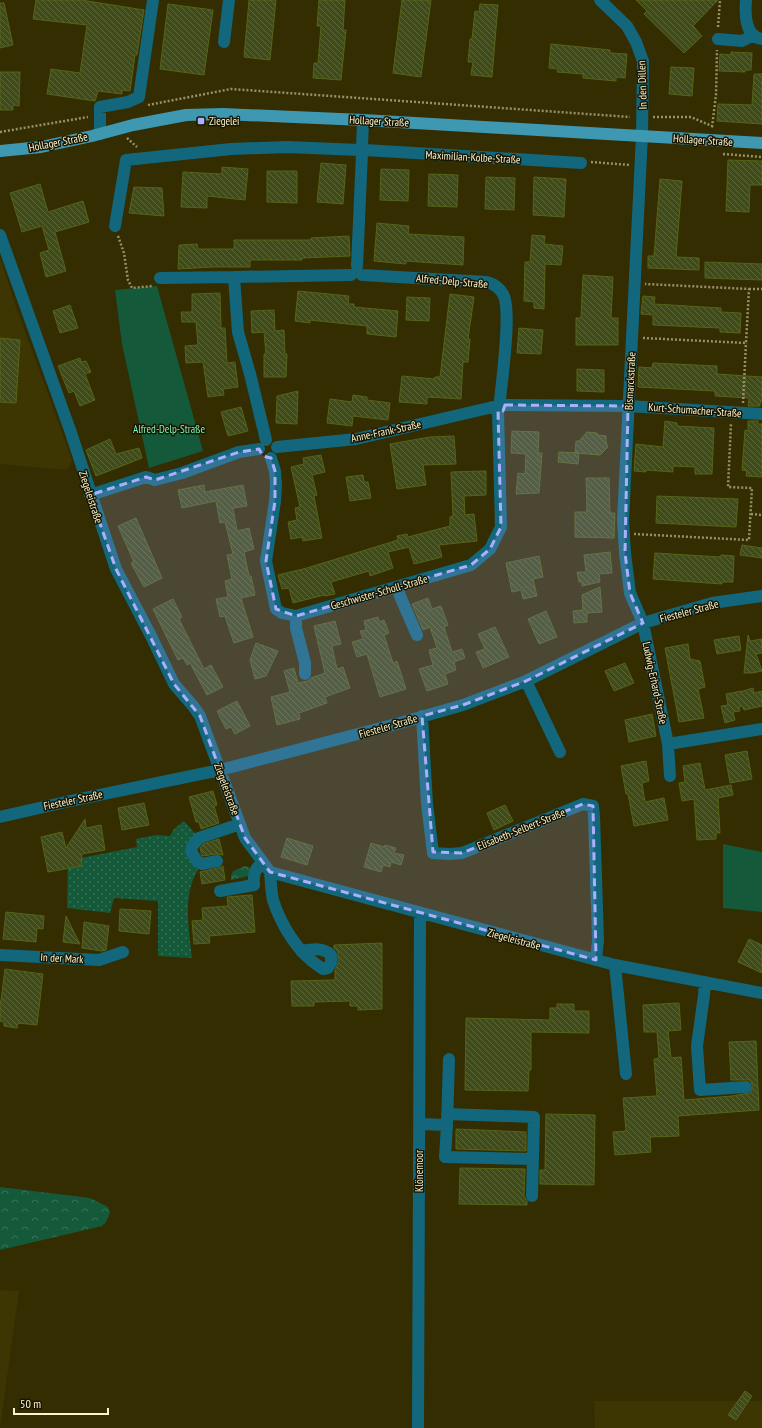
<svg xmlns="http://www.w3.org/2000/svg" width="762" height="1428" font-family="'PT Sans Narrow',sans-serif">
	<style>
		.built { fill: #3d3502 }
		.green { fill: #15593b }
		.forest { fill: url(#forest-crowns) }
		.garden { fill: url(#garden-dots) }
		.building { fill: url(#building-back-hatch); stroke: #556417 }
		.lines { fill: none; stroke-linecap: round; stroke-linejoin: round }
		.path { stroke: #979168; stroke-width: 2.5; stroke-dasharray: 2 2; stroke-linecap: butt }
		.minor { stroke: #12677c; stroke-width: 12 }
		.major { stroke: #3f98b2; stroke-width: 12 }
		.marked { fill: #aab0fc; fill-opacity: 0.2; stroke: #aab0fc; stroke-width: 3; stroke-dasharray: 8 5; stroke-linejoin: round }
		.poi-dot { fill: #aab0fc; stroke: #191500; stroke-width: 1.5 }
		.labels { text-anchor: middle; stroke-width: 3; stroke-linejoin: round; paint-order: stroke }
		.street-label { font-size: 11px; fill: #faf5ce; stroke: #191500 }
		.poi-label { font-size: 11px; fill: #faf5ce; stroke: #191500; text-anchor: start }
		.park-label { font-size: 11px; fill: #74fbba; stroke: #191500 }
	</style>
	<defs>
		<pattern id="forest-crowns" width="20" height="18" patternUnits="userSpaceOnUse"><rect width="20" height="18" fill="#15593b"/><path d="M2 6a3 3 0 1 1 6 0M12 15a3 3 0 1 1 6 0" fill="none" stroke="#387156"/></pattern>
		<pattern id="garden-dots" width="8" height="8" patternUnits="userSpaceOnUse"><rect width="8" height="8" fill="#15593b"/><path d="M2 2h.1M6 6h.1" fill="none" stroke="#387156" stroke-width="1.8" stroke-linecap="round"/></pattern>
		<pattern id="building-back-hatch" width="6" height="6" patternUnits="userSpaceOnUse"><rect width="6" height="6" fill="#404b1a"/><path d="M-1 5l2 2M0 0l6 6M5-1l2 2" fill="none" stroke="#5c663a"/></pattern>
	</defs>
	<rect width="100%" height="100%" fill="#342d01"/>
	<!-- built -->
	<path class="built" d="M0,257L16,307L72,460L67,470L0,464Z
		M0,1290L19,1291L0,1428Z
		M594,1401H762V1428H595Z"/>
	<!-- green -->
	<path class="green" d="M157,286L203,451L149,468L122,344L115,290Z
		M723,844L762,852V912L723,908Z"/>
	<!-- forest -->
	<path class="forest" d="M245,866L251,868L249,876L231,880V876L233,871Z
		M0,1187L90,1198L108,1207L110,1213L106,1222L102,1226L0,1250Z"/>
	<!-- garden -->
	<path class="garden" d="M184,821L199,838L193,845L202,864C181,890 189,927 192,958L158,956V901L114,898L110,913L67,908L68,859L81,858L137,847L136,839L156,835L170,836L174,829Z"/>
	<!-- building -->
	<path class="building" d="M36,0H81L144,10L137,55H135L130,91L122,90V94L98,91L95,101L47,94L51,69L80,73L87,25L33,19Z
		M249,0H276L270,60L244,57Z
		M319,0H345L343,30H346L341,80L313,78L314,63H318L321,26H317Z
		M402,0H431L421,77L393,73Z
		M636,0H718L693,26L702,36L684,53L644,14L647,11Z
		M0,3H4L13,45L0,48Z
		M168,4L213,10L204,75L160,69Z
		M480,4L498,5L492,77L471,75L473,62H468L470,39H472L475,11L479,12Z
		M551,44L610,50V53L627,54L625,78L616,77V81L583,78V74L557,72L558,69L549,68Z
		M731,52L752,53L751,70H745V72L719,71L720,54L731,55Z
		M671,67L694,68L692,96L669,94Z
		M0,72H20L19,106L13,105V110H0Z
		M754,74H762V124L717,121L718,104L752,105Z
		M728,160L762,161V185H750L749,212L726,211Z
		M321,163L346,165L343,204L317,202Z
		M222,167L248,169L245,200L207,196V208L181,207L183,172L222,174Z
		M381,169L409,170L408,201L380,200Z
		M267,171H297V203L267,202Z
		M429,174L458,175L457,207L428,206Z
		M486,177L515,178L514,210L485,209Z
		M534,177L566,179L564,217L533,215Z
		M660,179L682,181L676,257L699,258V270L648,268V256H654Z
		M40,184L48,212L83,201L89,222L55,232L66,271L46,277L40,253L49,250L42,226L22,232L10,193Z
		M134,187L162,188L164,216L129,213Z
		M377,223L409,226L408,234L464,237L463,265L406,261V264L374,261Z
		M532,235L545,236L544,244L563,246L561,265L545,264L544,309L534,308V302L524,301L525,262H530Z
		M349,236L350,256L302,258V260H250V267H212L178,269L179,245L197,244L198,249H234V240H311V238Z
		M705,262L762,264V280L705,278Z
		M583,275L613,277L611,318H618V345H576V318H581Z
		M298,291L349,296L348,304H354V307L398,311L396,337L367,334V326L310,320V323L295,321Z
		M220,293L221,328H225L227,363L235,362L238,387L223,389L224,395L208,397L203,362L186,363L185,346L198,345L196,322H182L181,312H192V294Z
		M450,294L474,297L468,339H470L468,362H463L461,399L427,397V404L399,402L402,376L435,379V377H440Z
		M643,296L655,297L654,304L721,308V312L741,313L740,333L720,332V328L653,325V315L641,314Z
		M407,297L430,298L429,321L406,320Z
		M70,305L78,328L60,333L53,311Z
		M274,310L275,331L284,330L285,354H287L286,377H264V354H266L264,332L252,333L251,311Z
		M519,328L543,330L541,354L517,353Z
		M0,338L20,340L16,403L0,402Z
		M80,358L81,362L86,361L91,372L85,374L95,400L80,406L74,391L69,393L58,366Z
		M653,363L717,366V374L762,377V402H760V406H748L749,398L715,396V391L638,387L639,367L652,368Z
		M577,369L604,370V392L577,391Z
		M298,391L297,424L276,423L277,396Z
		M353,395L367,397V400L390,403L388,420L353,416L352,426L327,423L330,399L352,402Z
		M241,407L248,431L228,436L221,412Z
		M665,421L677,423V426L714,428L712,474H695V467L673,466V472L646,470V472L634,471L636,444L663,447Z
		M748,421H758V424H762V477L746,476L747,471L742,470L745,430L748,431Z
		M512,431L539,432L538,453H542L539,493L516,494L518,473L525,474L526,454L511,453Z
		M587,432L597,433V435L606,436V442L608,447L600,455L575,453L576,441H579Z
		M454,436L456,464L423,465L426,485L397,489L390,444L430,437Z
		M110,439L116,454L139,448L142,458L96,476L86,450Z
		M559,452L579,453L578,464L558,462Z
		M321,455L325,472L312,475L317,495L314,496L322,538L303,541L302,537L291,539L288,522L297,520L295,508L300,507L291,467L304,464L303,458Z
		M486,471V495L464,496L465,515L474,514L477,541L439,545L442,557L414,564L409,547L388,552L393,568L370,576L369,571L331,582L335,594L325,596L324,595L293,603L289,588L282,589L278,575L307,568L398,540L397,536L407,534L408,537L450,526V517L453,516L451,472Z
		M363,475L364,482H368L371,498L350,501L346,477Z
		M586,478H609L610,513H615L614,538L575,537V512H587Z
		M204,485L205,492L243,485L247,506L233,508L237,531L249,528L254,549L244,552L249,576H251L255,595L241,598L253,637L234,643L225,616L220,617L216,599L228,597L225,581L232,579L227,555L233,554L225,522L220,523L216,501L182,508L178,490Z
		M657,496L738,499L736,527L656,523Z
		M136,518L162,578L144,587L131,563L134,562L118,526Z
		M742,545L762,548V558L740,555Z
		M610,552L612,573L599,574L600,582L582,586V582H579L577,572H586L584,555Z
		M655,553L721,557V555L734,556L733,582H722V584L653,579Z
		M539,556L543,577L533,579L537,596L523,599L521,590L512,592L506,563Z
		M600,587L602,612L587,613V622L574,623L573,611L583,610L582,595Z
		M428,598L432,609L441,606L448,625L444,627L452,652L462,649L465,658L454,662L456,670L445,674L448,684L427,691L419,669L433,665L429,650L437,648L430,627L423,630L412,604Z
		M173,599L182,617L179,619L204,669L211,665L223,687L207,695L190,663L187,665L183,658L178,660L153,609Z
		M546,611L557,637L539,644L528,619Z
		M378,617L379,622L384,620L389,633L384,635L393,663L397,661L406,689L380,697L367,654L357,657L352,642L363,639L360,631L366,630L364,621Z
		M335,621L341,644L332,646L337,669L343,667L350,688L325,697L327,703L299,713L300,719L277,725L271,697L290,692L284,671L294,668L298,683L308,681L311,678L325,673L314,626Z
		M495,627L509,657L483,668L476,652L485,649L478,634Z
		M748,635L750,641L762,639V653L756,654L762,671L752,673H744Z
		M739,636L741,650L717,654L714,640Z
		M256,643L278,651L266,676L255,679L250,660Z
		M688,644L690,659L700,661L705,687L698,689L704,718L679,722L665,648Z
		M625,663L634,683L614,691L605,671Z
		M753,688L754,693L762,691V706L744,710L742,706L739,707L740,711L733,712L735,720L725,723L721,706L728,705L726,694L742,691L743,692V691Z
		M237,701L250,726L235,734L231,727L226,729L217,711Z
		M652,714L656,736L629,742L625,720Z
		M747,751L752,779L730,783L725,755Z
		M646,761L649,781L642,783L645,802L664,798L668,820L634,826L628,794H626L621,766Z
		M700,763L705,790L731,785L733,795L718,798L720,833H716V839L697,840L694,799L682,801L679,783L685,782L683,766Z
		M213,791L217,805L214,806L219,823L201,829L199,822H196L189,797Z
		M144,803L149,825L122,830L118,808Z
		M505,805L513,821L494,830L487,813Z
		M85,819L86,828L101,825L105,850L82,854L81,866L48,872L41,837L62,832L66,848Z
		M287,838L313,846L307,865L281,857Z
		M219,839L223,855L216,854L202,856L200,848L203,844Z
		M371,843L384,847L385,845L396,848L394,853L404,855L401,865L391,862L390,867L383,865L381,872L364,867Z
		M223,866L225,880L202,884L200,872L218,868Z
		M252,895L255,932L209,936L210,943L194,944L192,921L203,920L202,908L228,906L227,897Z
		M120,909L151,911L149,934L119,931Z
		M6,912L44,916L43,929L37,928L36,942L3,939Z
		M66,916L80,944L63,942Z
		M84,922L109,926L106,950L102,951L82,948Z
		M749,939L762,945V973L738,962Z
		M382,943V1009L358,1010V1006H350V1001L314,1002V1006H292L291,981L335,980V971L338,963V952L334,948V945Z
		M5,969L43,974L37,1025L18,1023L17,1028L4,1026V1022L0,1021V1001H1Z
		M679,1003L681,1030L668,1031L671,1058L681,1057L684,1100L732,1096L750,1093L753,1086L750,1080H731L729,1042L756,1041L759,1110L678,1116L679,1136L650,1137L651,1152L615,1155L613,1132L626,1131L623,1098L657,1096L654,1059L659,1058L657,1032H644L643,1005Z
		M557,1004H574V1011H589V1033L531,1032V1070H529L528,1091L465,1090L466,1018L550,1020V1008H557Z
		M546,1114L595,1115L594,1185L540,1184V1170H545Z
		M456,1129L526,1132V1151L456,1149Z
		M460,1168L525,1169L524,1196L527,1201V1205L459,1204Z
		M745,1391L752,1396L736,1420L728,1415Z"/>
	<g class="lines">
		<!-- path -->
		<path class="path" d="M718,27L720,0
			M148,105L231,89L630,117
			M653,117H691L714,127
			M712,127L716,95L717,50
			M0,132L88,117
			M127,138L137,147
			M723,154L762,157
			M591,162L630,165
			M118,236L124,253L128,280L132,288L152,286
			M749,289H762
			M643,338L746,343L749,289L645,284
			M743,403L746,343
			M751,514L762,515
			M634,534L749,540L752,488L728,487L731,423"/>
		<!-- minor -->
		<path class="minor" d="M600,0L627,26L636,42L643,61L642,135L623,520L625,553L630,593L643,623L668,744L670,776
			M746,0C745,13 745,37 762,39
			M718,39L742,41L754,35
			M224,42L229,0
			M100,134V107L128,102L139,97L153,0
			M362,147L363,120
			M365,150L581,163
			M115,226L126,160L231,149L287,147L359,150
			M0,235L70,430L116,569L151,636L174,684L193,706L200,716L245,838L270,872L615,965L762,993
			M357,266L362,153
			M362,275L487,282C494,284 499,287 503,294C512,309 502,379 500,400
			M160,278L234,277
			M505,405L628,406L762,414
			M266,440L250,374L238,332L234,277L351,275
			M277,447L356,439L493,407
			M271,458L275,471L276,485L275,501L266,561L276,609L282,613L296,616L471,565L490,549L501,527L498,411
			M90,495L146,477L155,480L182,473L239,452L259,449
			M397,587L400,596L417,635
			M296,616V628L305,663V674
			M526,681L560,752
			M422,716L427,804L433,853L450,854L462,853L583,804L593,806L594,816L598,940L596,960
			M668,744L762,729
			M0,817L70,801L220,770L400,723L463,705L526,681L643,623L712,603L762,596
			M217,861L202,864L197,861L191,851L193,845L199,838L240,824
			M270,872C271,882 271,891 273,900C281,925 298,953 320,967L323,969L328,968L331,963V955C323,947 312,949 301,951
			M220,891L254,885C253,874 255,869 262,862
			M0,955L99,960L123,952
			M615,965L626,1074
			M705,982L704,995L697,1046L700,1090L746,1087
			M447,1114L534,1117L532,1196
			M419,1124L447,1125L449,1059
			M447,1125L445,1157L533,1159
			M418,1428L420,914"/>
		<!-- major -->
		<path class="major" d="M0,151L41,147L92,136L133,125L186,115L223,114L363,120L762,143"/>
	</g>
	<!-- marked area -->
	<path class="marked" d="M505,405L628,406L625,553L630,593L643,623L526,681L463,705L422,716L433,852L462,853L583,804L593,806L596,960L270,872L245,838L200,716L174,684L116,569L90,495L146,477L155,480L239,452L259,449L263,456L271,458L275,471V501L266,561L276,609L296,616L471,565L490,549L501,527L498,411H503Z"/>
	<!-- markers -->
	<rect class="poi-dot" x="197" y="117" width="8" height="8" rx="2"/>
	<g class="labels">
		<!-- street labels -->
		<g class="street-label">
			<text transform="translate(642 85) rotate(-92)" y="4">In den Dillen</text>
			<text transform="translate(379 121) rotate(3)" y="4">Hollager Straße</text>
			<text transform="translate(703 140) rotate(4)" y="4">Hollager Straße</text>
			<text transform="translate(58 142) rotate(-11)" y="4">Hollager Straße</text>
			<text transform="translate(473 157) rotate(3)" y="4">Maximilian-Kolbe-Straße</text>
			<text transform="translate(452 281) rotate(5)" y="4">Alfred-Delp-Straße</text>
			<text transform="translate(630 381) rotate(-87)" y="4">Bismarckstraße</text>
			<text transform="translate(695 410) rotate(4)" y="4">Kurt-Schumacher-Straße</text>
			<text transform="translate(386 431) rotate(-12)" y="4">Anne-Frank-Straße</text>
			<text transform="translate(91 497) rotate(72)" y="4">Ziegeleistraße</text>
			<text transform="translate(379 592) rotate(-16)" y="4">Geschwister-Scholl-Straße</text>
			<text transform="translate(689 611) rotate(-15)" y="4">Fiesteler Straße</text>
			<text transform="translate(655 683) rotate(78)" y="4">Ludwig-Erhard-Straße</text>
			<text transform="translate(388 726) rotate(-16)" y="4">Fiesteler Straße</text>
			<text transform="translate(227 789) rotate(70)" y="4">Ziegeleistraße</text>
			<text transform="translate(73 800) rotate(-12)" y="4">Fiesteler Straße</text>
			<text transform="translate(521 829) rotate(-22)" y="4">Elisabeth-Selbert-Straße</text>
			<text transform="translate(514 939) rotate(15)" y="4">Ziegeleistraße</text>
			<text transform="translate(62 958) rotate(3)" y="4">In der Mark</text>
			<text transform="translate(419 1171) rotate(-90)" y="4">Klönemoor</text>
		</g>
		<!-- poi labels -->
		<g class="poi-label">
			<text x="209" y="125">Ziegelei</text>
		</g>
		<!-- park labels -->
		<g class="park-label">
			<text x="169" y="433">Alfred-Delp-Straße</text>
		</g>
	</g>
	<!-- scale -->
	<path d="M14 1408v6h94v-6" fill="none" stroke="#faf5ce" stroke-width="2"/>
	<text x="20" y="1408" font-size="12" fill="#faf5ce" stroke="#191500" stroke-width="3" paint-order="stroke">50 m</text>
</svg>
